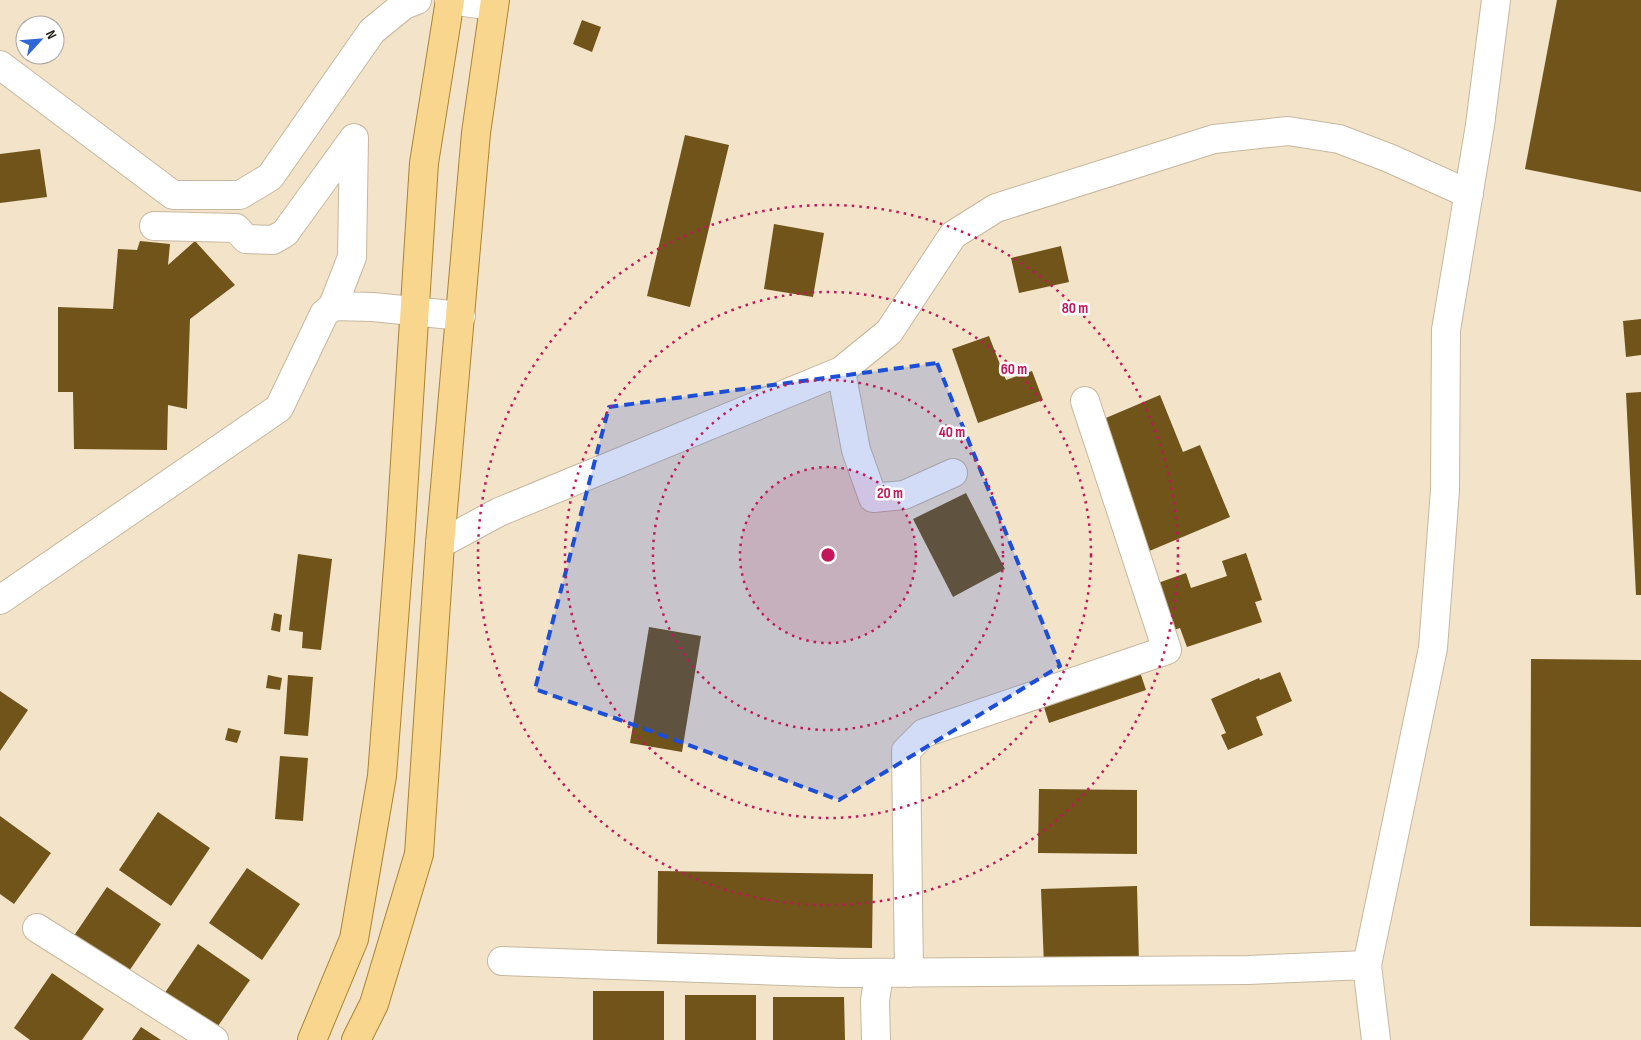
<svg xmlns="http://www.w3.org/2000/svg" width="1641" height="1040" font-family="'Sofia Sans Condensed',sans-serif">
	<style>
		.building { fill: #705419 }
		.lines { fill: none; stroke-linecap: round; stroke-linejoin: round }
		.minor-casing { stroke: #c6b89f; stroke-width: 30 }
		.major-casing { stroke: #aa8332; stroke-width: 30 }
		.minor { stroke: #fff; stroke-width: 28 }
		.major { stroke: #f8d68e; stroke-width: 28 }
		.marked { fill: #1d4ed8; fill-opacity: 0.2; stroke: #1d4ed8; stroke-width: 4; stroke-dasharray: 10 6; stroke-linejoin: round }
		.ring { fill: none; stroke: #c2185b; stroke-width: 2.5; stroke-dasharray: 2.5 5 }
		.centre { fill: #c2185b; stroke: #fff; stroke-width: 2.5 }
		.ring-label { font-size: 15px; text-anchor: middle; font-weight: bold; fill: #c2185b; stroke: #fff; stroke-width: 5; stroke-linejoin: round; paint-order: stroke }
	</style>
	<rect width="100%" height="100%" fill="#f2e3c9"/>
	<!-- building -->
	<path class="building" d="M1557,0H1641V192L1525,169Z
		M582,20L601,27L592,52L573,44Z
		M685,135L729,145L690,307L647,296Z
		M40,149L47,197L0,203V154Z
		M774,224L824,233L813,297L764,289Z
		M140,241L170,244L168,265L195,241L235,285L190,319L187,409L168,405L167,450L74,449L73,392H58V307L113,309L118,249L137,250Z
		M1061,246L1069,282L1019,293L1011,258Z
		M1641,319V355L1626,357L1623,321Z
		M989,336L1006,380L1032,371L1043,400L978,423L952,349Z
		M1641,392V595H1636L1626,393Z
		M1160,395L1183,452L1200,445L1230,517L1147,552L1094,423Z
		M966,493L1005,569L953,597L913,519Z
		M1246,553L1262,600L1255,602L1262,622L1187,647L1180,628L1174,630L1158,583L1186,573L1191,588L1227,576L1222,561Z
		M298,554L332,559L321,650L302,648L303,632L289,630Z
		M274,613L282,615L280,632L271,630Z
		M649,627L701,636L682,752L630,743Z
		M1531,659L1641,660V927L1530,926Z
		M1140,672L1146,690L1049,723L1043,704Z
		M1280,672L1292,701L1256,717L1263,735L1228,750L1221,735L1226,733L1211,699L1259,678L1260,680Z
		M268,675L282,678L280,690L266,688Z
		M288,675L313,677L308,736L284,734Z
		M0,691L28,710L0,751Z
		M228,728L241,731L237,743L225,740Z
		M280,756L308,758L303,821L275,819Z
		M1039,789L1137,790V854L1038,853Z
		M158,812L210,848L171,906L119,870Z
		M0,816L51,853L14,904L0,894Z
		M247,868L300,904L262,960L209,923Z
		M658,871L873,874L872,948L657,944Z
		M1137,886L1139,963L1044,966L1041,889Z
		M107,887L161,924L123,980L69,943Z
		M198,944L250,980L211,1036L160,1000Z
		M52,973L104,1009L82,1040H30L14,1028Z
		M593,991H664V1040H593Z
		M685,995H756V1040H685Z
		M773,997H844L845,1040H773Z
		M141,1027L161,1040H132Z"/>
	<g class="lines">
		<!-- minor casing -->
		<g class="minor-casing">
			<path id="minor" d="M449,0L494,6
				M0,65L173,195H240L270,177L372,31L404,5L417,0
				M154,226L236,228L246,239L273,240L285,233L354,138L352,257L333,306
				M841,371L889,332L953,235L996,208L1214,139L1288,131L1339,139L1389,158L1469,194
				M440,544L499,512L841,371L856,450L873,498L904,495L953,473
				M0,600L279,408L324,314L333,306L373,307L461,316
				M37,928L214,1040
				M502,961L841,973L1248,970L1367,965
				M909,973L906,751L924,733L1167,650L1085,401
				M876,1040L875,1001L879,973
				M1376,1040L1367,965L1433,648L1445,490L1446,330L1480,125L1496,0"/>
		</g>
		<!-- major casing -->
		<g class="major-casing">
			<path id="major" d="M312,1040L354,939L382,776L400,541L424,163L450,0
				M356,1040L374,1004L419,854L440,544L476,133L495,0"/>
		</g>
		<!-- minor -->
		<use href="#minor" class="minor"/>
		<!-- major -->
		<use href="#major" class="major"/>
	</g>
	<!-- marked area -->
	<path class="marked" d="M937,363L1060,666L839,800L535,689L609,407Z"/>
	<!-- distance rings -->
	<circle cx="828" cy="555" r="88" fill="#c2185b" fill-opacity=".12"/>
	<g class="ring">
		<circle cx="828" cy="555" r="88"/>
		<circle cx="828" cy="555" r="175"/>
		<circle cx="828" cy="555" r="263"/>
		<circle cx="828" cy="555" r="350"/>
	</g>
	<circle cx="828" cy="555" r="8" class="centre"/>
	<g class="ring-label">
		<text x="1075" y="313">80 m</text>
		<text x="1014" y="374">60 m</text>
		<text x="952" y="437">40 m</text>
		<text x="890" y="498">20 m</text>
	</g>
	<!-- north arrow -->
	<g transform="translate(40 40) rotate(64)"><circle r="24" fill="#ffffff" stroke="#a6a4a0"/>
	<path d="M0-4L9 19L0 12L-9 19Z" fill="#2f68d6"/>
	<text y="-8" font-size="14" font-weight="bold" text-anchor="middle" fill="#201b11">N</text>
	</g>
</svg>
